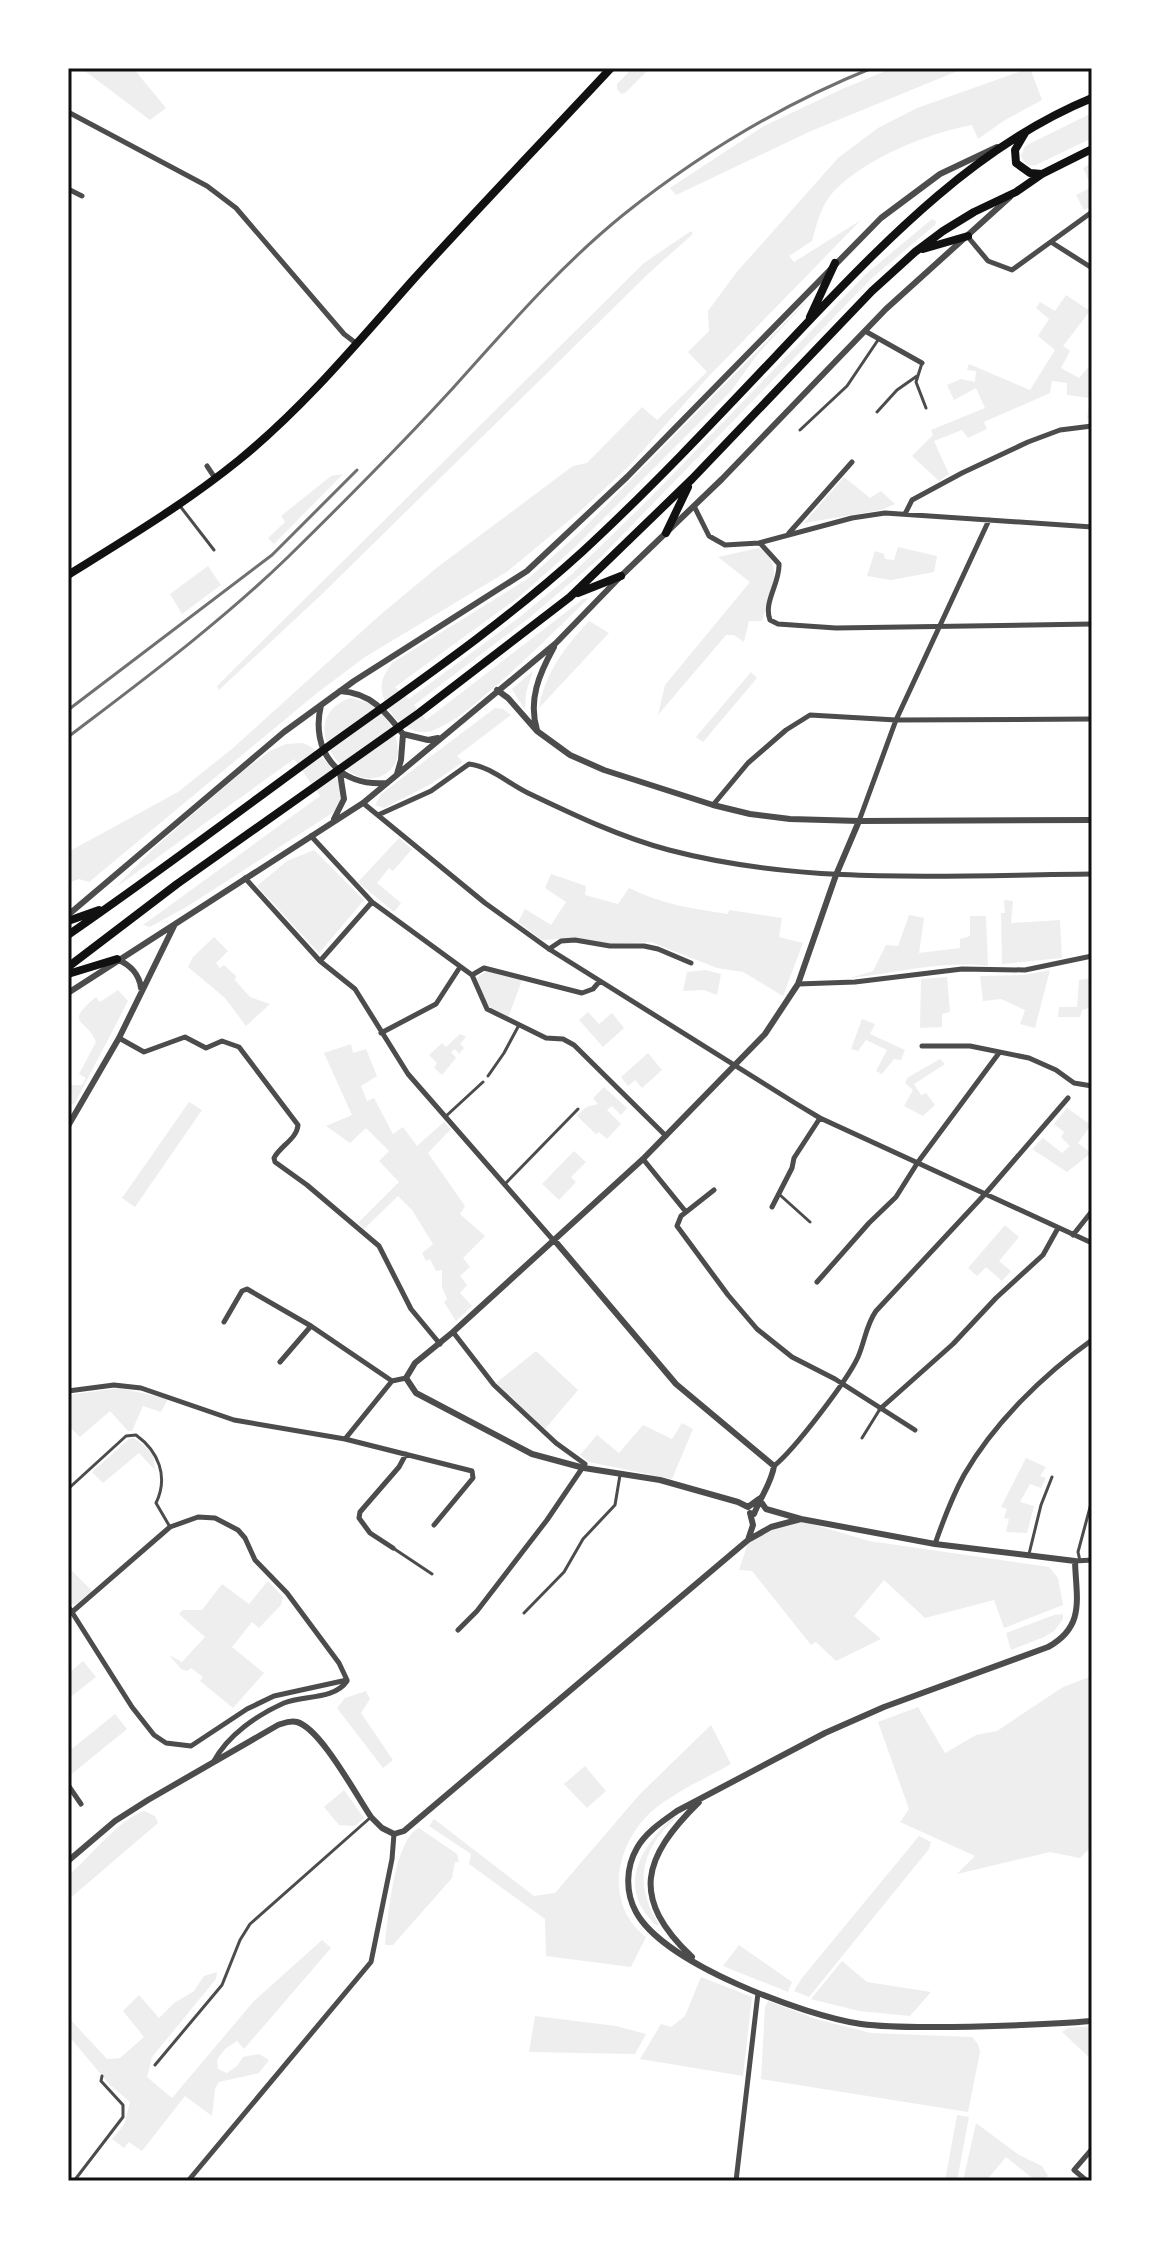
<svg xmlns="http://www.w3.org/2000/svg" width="1160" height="2249" font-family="Roboto,sans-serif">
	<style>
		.green { fill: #eee }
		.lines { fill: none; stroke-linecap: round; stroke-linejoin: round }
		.service { stroke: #4c4c4c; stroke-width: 3 }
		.minor { stroke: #4c4c4c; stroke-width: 5 }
		.tertiary { stroke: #4c4c4c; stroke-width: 6 }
		.primary { stroke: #111; stroke-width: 8 }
		.trunk { stroke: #111; stroke-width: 8 }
		.rail { stroke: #707070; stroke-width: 3 }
		.neatline { fill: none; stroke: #111; stroke-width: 3 }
	</style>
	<rect width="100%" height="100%" fill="#fff"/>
	<!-- green -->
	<path class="green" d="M81,68H133L166,108L150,120Z
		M633,68H650L625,93L621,94L617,89V84Z
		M893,68H965L811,131L676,195L670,188L764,126L842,89Z
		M1030,68L1042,100L1005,120L978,139L972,125C928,133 866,158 834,191C821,205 817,223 812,241L789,256L794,262L861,220L708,377L628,467L578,513L508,571L365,657L317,693L89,882L79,879L68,883V852L178,792L233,748L380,615L439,566L573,466L587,463L642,407L657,420L707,372L688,352L709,331L708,311L736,273L838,158L878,128L917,108Z
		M1092,113V138L1036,165C1028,167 1024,163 1021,156L1025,146Z
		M1092,163V206L1084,210L1076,195L1092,187L1083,168Z
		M932,219L936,221L935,225L872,278L601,557L529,618L414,705L426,720L583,599L589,598C559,627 530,656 499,683C479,700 459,720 434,730C411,740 385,714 382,691C380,680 386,672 392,663L529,578L581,531L818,289L757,355L731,391L573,549L519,597L395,687L409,699L521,616L572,574L651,497L865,275Z
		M691,231L693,234L649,273L319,597L219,690L217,686L644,263Z
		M1066,295L1090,311L1063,346L1070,351L1061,368L1079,378L1092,363V419H1087L1090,398L1067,395V383L1052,381L1050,393L984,422L987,429L968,438L962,430L934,441L949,474L939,481L912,456L933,435L931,430L985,408L976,388L954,400L947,385L961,379L975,382L976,371L967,370L969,364L1030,390L1055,350L1038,336L1049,319L1036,308L1040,302L1055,311Z
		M343,474L274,544L268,538L285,522L281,516L331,476Z
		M844,477L870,498L881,491L895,504L881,510L804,523Z
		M898,547L937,556L934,572L891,580L867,576L875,551L884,554L885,559L894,560Z
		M759,548C787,565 769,596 762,621H749L744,642L734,635H726L658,715L665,685L750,582L718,557Z
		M208,566L221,585L182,614L170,594Z
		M589,621L609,633L539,708C545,672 566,646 589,621Z
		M533,671L526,693L525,710L512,689Z
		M751,672L757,678L703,742L696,737Z
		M351,698C357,700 365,701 370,704C390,715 411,754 388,772C350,802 289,718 351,698Z
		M495,708L503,709L511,715L457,756L463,762L431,784L384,808L375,805L381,794Z
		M303,743C319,748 341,777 341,794C341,802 338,806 334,812L188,906L150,927L143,925L320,796L294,759L115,888L151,851L244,770L270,751L286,744Z
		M399,838L412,849L393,871L389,868L377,883L401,903L394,912L358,882Z
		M314,850L364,900L319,953L257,886L287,861Z
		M551,874L586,886L585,895L618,904L629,888C661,904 693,909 728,914L729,910L782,918L779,937L803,943L783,996L743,972L717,968L651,942L609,944L578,938L542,940L518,922L525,909L551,925L566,902L545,888Z
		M1004,900L1013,901L1011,923L1060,920L1062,958L1002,964L1001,913H1005Z
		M909,915L924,918L919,953L960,948V939L970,936V916H986L988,966C942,960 896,973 850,978L873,971L886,945L898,946Z
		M214,937L228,951L216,963L220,968L224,965L236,976L235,980L250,997L270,1004L246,1026L225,998L188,967L193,957Z
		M706,970L721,974L717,995L704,990L683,991L687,972Z
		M1050,970L1035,1028L1020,1024L1025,1010L1001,999L983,1001L980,976L1024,975Z
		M486,971L522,980L508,1018L486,1006L477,978Z
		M947,977L950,1012L942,1014V1027L920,1028L921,979Z
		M1092,978V1007L1082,1010L1080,1017H1058L1059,1007H1077L1079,980Z
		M118,990L128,1001L74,1105L68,1101V1085H82L86,1078L79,1074L96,1042C88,1019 62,1025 96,997L100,1002Z
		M588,1012L599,1024L612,1013L624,1028L603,1047L579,1020Z
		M862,1019L875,1024L870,1034L905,1050L901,1060L894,1059L882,1074L876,1071L887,1050L866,1040L858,1051L851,1049Z
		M460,1034L466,1037L460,1044L464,1048L459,1054L455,1049L451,1052L456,1058L442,1075L434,1068L437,1063L429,1055L442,1043L446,1047Z
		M351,1044L353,1053L366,1049L377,1076L361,1086L367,1101L374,1098L393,1134L403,1127L417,1146L444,1122L451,1129L428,1153L465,1206L460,1214L485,1236L463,1258L470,1267L460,1276L467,1285L460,1293L472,1306L456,1321L444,1302L447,1299L442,1287V1270L436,1271L430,1259L426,1261L422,1253L433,1244L412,1210L398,1196L364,1229L358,1223L399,1182L379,1161L389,1151L366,1128L350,1143L326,1126L352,1115L324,1053Z
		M648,1053L662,1070L642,1088L635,1080L628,1086L621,1077Z
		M940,1059L945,1064L914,1084L921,1095L926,1093L935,1105L923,1116L904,1106L913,1090L905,1083L907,1078Z
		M604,1087L627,1108L621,1115L612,1106L607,1110L621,1124L607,1139L599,1132L596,1134L577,1116L586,1107L598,1104L593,1098Z
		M189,1102L202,1110L135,1207L122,1198Z
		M1067,1108L1091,1125L1078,1143L1091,1153L1067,1172L1032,1149L1043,1138L1062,1153L1070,1146L1061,1137L1064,1132L1054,1124Z
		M574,1151L586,1162L571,1177L576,1182L559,1200L542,1184Z
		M1005,1225L1019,1237L999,1261L1011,1271L1002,1281L986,1267L977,1276L968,1268Z
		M536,1351L578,1390L545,1429L496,1383Z
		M120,1388L168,1399L161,1412L143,1406L132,1431H128L110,1411L80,1437L70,1427L68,1428V1395Z
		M682,1423L693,1429L672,1479L589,1462L580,1455L597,1435L619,1453L643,1425L672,1439Z
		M134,1438L153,1453L155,1470L139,1453L103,1483L92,1472L129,1439Z
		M1026,1458L1046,1467L1040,1476L1046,1478L1041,1488L1030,1484L1020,1502L1034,1506L1027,1533L1006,1532L1009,1519L1004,1518L1007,1509L1001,1507Z
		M802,1521L869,1541L1049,1567L1058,1578L1063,1605L1004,1628L994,1600L925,1618L884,1580L854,1616L881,1639L836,1661L816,1642L811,1645L752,1571L739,1570L748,1543L772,1529Z
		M68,1567L92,1591L76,1604L71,1605L68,1601Z
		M268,1581L283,1597L281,1605L259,1628L252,1622L232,1647L264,1673L233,1708L200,1681L203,1677L191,1668L187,1671L181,1669L169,1655L182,1662L205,1637L179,1614L183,1610H202L222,1584L249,1604Z
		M1063,1614V1619L1054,1631L1044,1637L1011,1650L1006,1633L1054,1615Z
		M83,1661L96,1677L68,1699V1674Z
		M1092,1676V1828L1088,1831L1092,1846L1080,1858L1050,1852L957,1874L975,1856L900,1822L909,1809L878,1722L918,1707L945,1753L976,1735L997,1731L1063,1687Z
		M366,1691L370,1699L361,1713L393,1760L383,1768L337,1708L345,1698Z
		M115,1714L127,1729L68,1777V1752Z
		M711,1725L731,1764C705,1779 674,1792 651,1812C615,1845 604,1905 646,1937L631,1967L546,1956L545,1919L469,1864L471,1854L429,1826L434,1819L534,1896L555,1893L640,1794Z
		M585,1766L606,1791L587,1808L564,1784Z
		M344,1790L364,1818L355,1826L339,1825L324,1807Z
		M144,1811L155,1816L158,1823L68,1900V1876C90,1857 118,1820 144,1811Z
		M674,1816L676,1818C641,1848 633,1886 659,1924L657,1926C615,1888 640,1848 674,1816Z
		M419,1828L457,1854L459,1862H455L452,1878L393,1945H385C388,1918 394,1839 419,1828Z
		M919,1836L931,1842L929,1849L809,1997L794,1991L802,1978Z
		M322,1940L331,1948L244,2049L237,2041L225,2049L217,2060L218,2069L227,2073L237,2066L243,2057L259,2054L269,2060L259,2073L219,2082L215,2089L212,2116L185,2096L142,2151L129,2142L124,2148L112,2139L124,2125L130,2102L109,2084L68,2035V2017L107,2059L120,2058L144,2037L123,2011L139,1995L159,2018L174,2003L194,1991L204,1976L217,1972L216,1979L152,2057L147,2077L172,2098L254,2001Z
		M739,1945L792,1982L788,1992L723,1966Z
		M842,1961L867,1982L931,1992L910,2016L859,2011L811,1999Z
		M701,1977L752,1997L743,2076L640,2059L661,2024L671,2027L685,2016Z
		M768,2001L816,2019L871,2033L972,2037L978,2044L980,2052L968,2112L761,2079L765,2007Z
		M535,2016L616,2026L646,2034L635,2054L529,2052Z
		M1092,2026V2060L1062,2032L1068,2028Z
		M957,2115L969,2117L957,2181H945Z
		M976,2123L1019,2155L1042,2166L1048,2176L1042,2181H1036L1006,2157L986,2181H963Z"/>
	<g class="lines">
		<!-- service -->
		<path class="service" d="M922,363L916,382L926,408
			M877,412L897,390L917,376
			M800,430L847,386L878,340
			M180,506L214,550
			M488,1076L504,1053L519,1025
			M445,1117L483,1082
			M505,1184L578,1109
			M780,1195L810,1222
			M862,1438L880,1409
			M68,1489L126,1436L136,1435C158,1451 169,1476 156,1503L170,1527
			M393,1548L432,1574
			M1029,1554L1041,1505L1052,1477
			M1080,1561L1078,1552L1092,1500
			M524,1613L564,1572L583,1539L615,1505L620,1475
			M155,2065L222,1985L240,1940L250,1924L371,1817
			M74,2181L123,2117V2105L101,2081L102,2076"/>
		<!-- minor -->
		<path class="minor" d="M68,112L207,186L236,208L344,334L357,344
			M68,189L82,196
			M968,237L988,261L1012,270L1092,212
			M1051,242L1092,268
			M865,331L922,363
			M207,466L215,478
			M694,506L709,536L725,545L759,543L852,518L885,513L1092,527
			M905,514L912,500L962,473L1028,442L1060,430L1092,426
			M789,533L852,462
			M760,543L779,564C780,583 763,602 770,620L778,624L836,628L1092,624
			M363,803L485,903L549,949L795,1103L820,1118L1092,1243
			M713,805L748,763L786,730L810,715L896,720L1092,719
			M378,815L431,791L469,764C490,766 509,784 528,793C574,815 620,837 669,850C806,886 951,875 1092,874
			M859,821L896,720L989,520
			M311,836L372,902L472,975L487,1009L546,1038L563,1039L574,1045L666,1136
			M245,878L320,961L355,989L408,1074L554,1241
			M549,949L561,941L575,940L610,946H644L658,949L691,963
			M320,961L372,902
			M472,975L484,968L582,993L593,989L599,982
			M798,984L855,982L962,969L1025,970L1092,956
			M381,1033L436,1004L460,967
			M119,1038L144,1052L185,1037L206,1048L222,1041L239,1047L298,1125C297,1139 280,1146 274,1158L275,1162L307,1185L379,1246L411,1309L440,1344
			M922,1046H970L1029,1058L1056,1070L1074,1083L1092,1086
			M643,1159L686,1212
			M714,1190L681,1216L677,1226L728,1295L757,1329L792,1357L835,1379L915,1430
			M772,1207L792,1168L794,1158L820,1118
			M1073,1235L1092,1211
			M817,1282L869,1223L896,1197L918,1162L999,1053
			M224,1322L242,1291L247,1289L311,1326L392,1381L406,1378
			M453,1332L494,1385L556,1443L585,1464L547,1520L477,1611L458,1630
			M280,1362L311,1326
			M68,1391L114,1385L141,1388L234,1420L345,1439L472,1471L473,1478L434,1525
			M880,1409L953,1344L996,1298L1043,1255L1058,1228
			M345,1439L392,1381
			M774,1466C794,1450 847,1381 858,1357C865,1341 866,1325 876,1311L986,1193L1068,1098
			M935,1544C943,1521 952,1497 964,1475C994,1423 1043,1375 1092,1340
			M393,1548L370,1533L359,1518L360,1512L399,1467L406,1454
			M1075,1561L1092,1560
			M68,1606L132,1707L154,1735L166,1743L191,1746L247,1709L274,1696L347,1680
			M72,1612L170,1527L198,1517L215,1518L238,1530L245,1538L255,1560L287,1593L339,1663L347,1680
			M214,1761C228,1735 257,1715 284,1703C304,1695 334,1700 347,1681
			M68,1785L81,1804
			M188,2181L371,1962L392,1859L394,1834
			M736,2181L758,1993
			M1087,2181L1074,2170L1092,2149"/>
		<!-- tertiary -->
		<path class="tertiary" d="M497,690L508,698L537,731L570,755L604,770L713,805L750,814L790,819L859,821L1092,820
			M340,691C371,693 385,711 403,734L401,760L397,774
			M321,705C310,751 338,787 387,783
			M537,730C528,700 539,674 554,647
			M403,734L428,740L438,738
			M334,819L344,799L340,773
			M68,915L284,732L354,681L527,571L627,477L881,218L940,174L997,147
			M117,959C130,965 139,973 141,988
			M68,993L363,803L556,643L621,576L722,479L886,309L1010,197
			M68,1126L119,1038L174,926
			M555,1241L676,1384L774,1466C772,1482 760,1498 754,1514
			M759,1499L766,1509L801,1519L935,1544L1075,1561C1076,1598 1086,1626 1048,1647L884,1707L825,1733L677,1811C663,1821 646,1832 637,1848C626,1867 625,1892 636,1912C664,1964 803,2015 861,2024C891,2028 922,2027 952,2027C999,2026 1045,2025 1092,2021
			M759,1499L748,1507L738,1502L660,1480L584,1468L532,1454L416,1393L406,1378L415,1363L453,1332L643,1159L765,1034L798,984L836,875L859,821
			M748,1540L753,1525L750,1513
			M68,1861L115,1821L148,1800L278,1725C284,1723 290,1720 297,1722C321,1729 356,1795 371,1817L382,1828L394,1834L404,1831L748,1540L771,1527L801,1519
			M692,1957C630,1898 642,1858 699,1802"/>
		<!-- primary -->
		<path class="primary" d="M68,575C126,539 186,503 239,460C304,407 357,343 412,281C477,209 545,139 611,68"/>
		<!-- trunk -->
		<path class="trunk" d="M1025,133L1015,150L1016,163L1030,173L1042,174
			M923,249L968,236
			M810,317L835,263
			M666,533L688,487
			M578,593L621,576
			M68,921L99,910
			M68,935C158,873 245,807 333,743C418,682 504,623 582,552C660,480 733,401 806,324C889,237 979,144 1092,98
			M68,967L177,884L419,713L570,597L692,479L872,291L915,252L943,231L974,212L1016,192L1042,174L1092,149
			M68,974L117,959"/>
		<!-- rail -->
		<path class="rail" d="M68,710L272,555L357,470
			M68,737C143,680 220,623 288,557C344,502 400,446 453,388C507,328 560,266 623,215C698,155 783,104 872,68"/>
	</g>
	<!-- border -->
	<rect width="1160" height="2249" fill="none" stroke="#ffffff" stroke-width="140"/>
	<rect x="70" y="70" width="1020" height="2109" class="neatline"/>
</svg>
